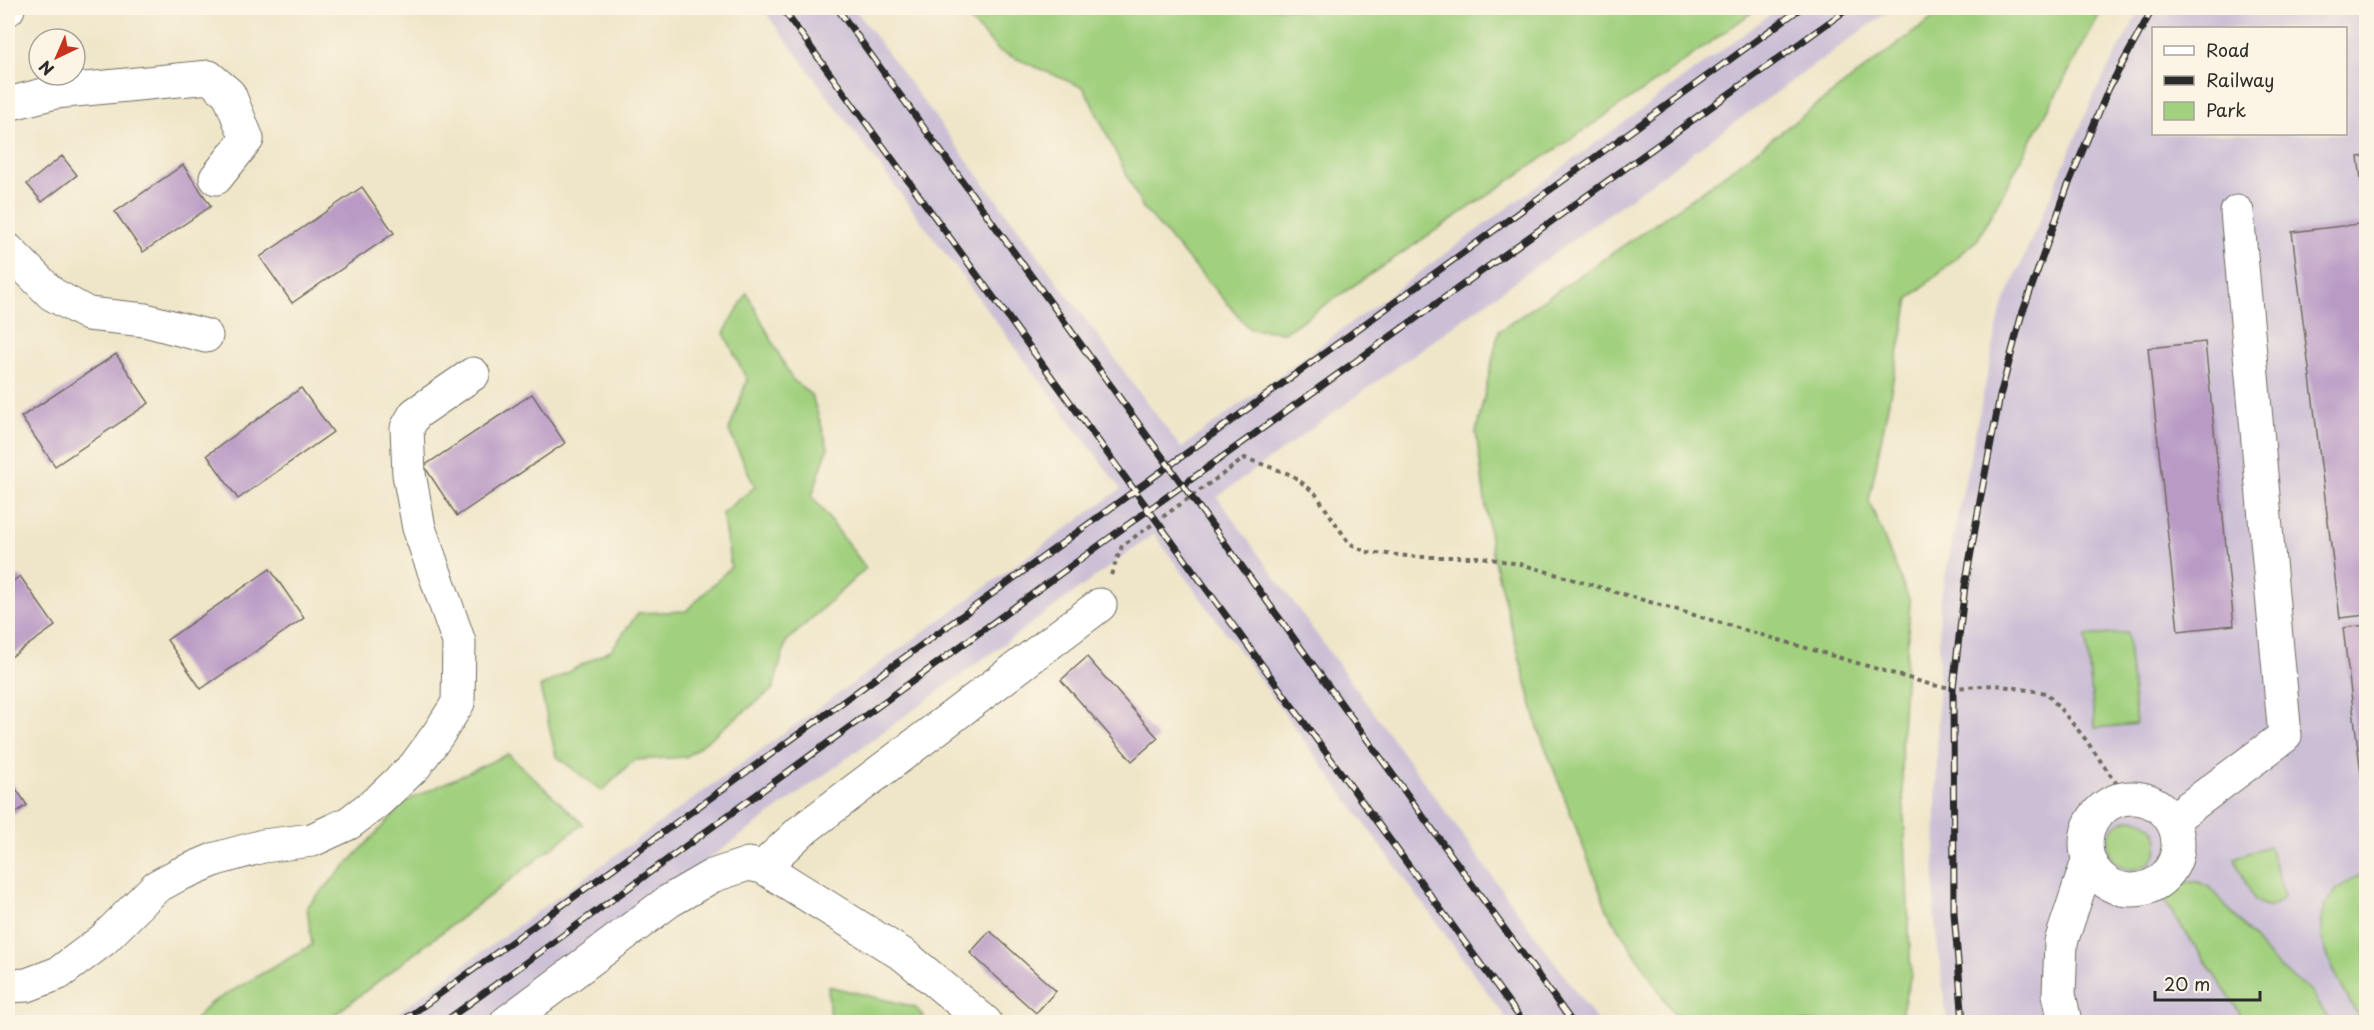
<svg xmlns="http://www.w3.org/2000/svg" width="2374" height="1030" font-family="'Playpen Sans',sans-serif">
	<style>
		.industrial { fill: #cbbfd5; fill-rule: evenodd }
		.green { fill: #a1d07e; stroke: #667e54; stroke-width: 1.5 }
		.building { fill: #b99ac5 }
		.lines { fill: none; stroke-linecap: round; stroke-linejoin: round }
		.minor-casing { stroke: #706c62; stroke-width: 35 }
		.path { stroke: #706c62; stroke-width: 4; stroke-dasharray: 4.5 4.5; stroke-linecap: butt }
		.minor { stroke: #fff; stroke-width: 33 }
		.rail-casing { stroke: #2b2b2b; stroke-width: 7 }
		.rail { stroke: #fcf5e5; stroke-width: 4.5; stroke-dasharray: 14; stroke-linecap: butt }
	</style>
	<rect width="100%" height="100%" fill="#fcf5e5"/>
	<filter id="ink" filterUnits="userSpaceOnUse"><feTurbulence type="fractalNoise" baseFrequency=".0167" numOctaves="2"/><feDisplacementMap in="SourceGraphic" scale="12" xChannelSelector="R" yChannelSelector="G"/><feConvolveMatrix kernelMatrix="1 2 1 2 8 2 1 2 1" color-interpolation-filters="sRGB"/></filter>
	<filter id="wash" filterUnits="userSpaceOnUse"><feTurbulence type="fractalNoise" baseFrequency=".008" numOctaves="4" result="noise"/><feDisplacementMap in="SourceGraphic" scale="24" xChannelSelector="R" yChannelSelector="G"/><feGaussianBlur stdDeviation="1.35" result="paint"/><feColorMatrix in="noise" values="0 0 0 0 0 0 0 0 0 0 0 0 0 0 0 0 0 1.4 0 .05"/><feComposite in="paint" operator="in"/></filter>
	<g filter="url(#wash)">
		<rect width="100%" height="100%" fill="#efe6c9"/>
		<!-- industrial -->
		<path class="industrial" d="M762,8H854L1181,448L1779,8H1893L1217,497L1598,1022H1509L1154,534L486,1022H385L1121,489Z
			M2141,8H2366V1022H1947L1934,914L1940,600L2001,310L2096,91ZM2154,28H2346V134H2154Z"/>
		<!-- green -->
		<path class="green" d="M958,8H1758L1651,85L1285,332L1250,329L1143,208L1084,88L999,51Z
			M1946,8H2103L1978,239L1909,299L1869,501L1910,602L1901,745L1911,975L1899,1022H1679L1608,912L1538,728L1492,553L1476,432L1499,331L1697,195Z
			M747,293L792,379L812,396L828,447L812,496L866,568L786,642L773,689L686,757L634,760L602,791L556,756L540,687L612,649L638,613L686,611L731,567L722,513L755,487L729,431L747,380L724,333Z
			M2127,633L2136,724L2095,728L2086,636Z
			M508,754L583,824L325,1022H193L209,1004L312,945L307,907L406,801Z
			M2108 844a25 25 0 1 1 50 0a25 25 0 1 1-50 0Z
			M2269,846L2284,896L2279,902L2268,907L2255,901L2234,858Z
			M2366,874V1022H2361C2343,986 2301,930 2334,893C2342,884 2355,876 2366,874Z
			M2188,882H2198L2211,888L2278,967L2310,990L2330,1022H2246L2165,902L2178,886Z
			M828,986L915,1007L928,1022H830Z"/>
		<g id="blocks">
			<!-- building -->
			<path class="building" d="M62,156L77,175L42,202L27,184Z
				M2366,156V209H2365L2358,157Z
				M183,165L211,206L143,252L115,212Z
				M362,187L394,233L292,303L260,257Z
				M2366,223V615L2340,618L2292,232Z
				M2205,342L2234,625L2178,631L2148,348Z
				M116,354L149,403L55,466L21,417Z
				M301,388L333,432L238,499L207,455Z
				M532,394L565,443L457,516L424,466Z
				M270,569L304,618L201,689L167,640Z
				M20,576L55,626L8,659V585Z
				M2366,625V805L2365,806L2343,628Z
				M1087,657L1158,738L1132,761L1061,680Z
				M8,777L27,805L8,818Z
				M990,931L1056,991L1036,1013L970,953Z"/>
		</g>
	</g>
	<g filter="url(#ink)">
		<use href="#blocks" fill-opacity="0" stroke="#706c62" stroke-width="1.5"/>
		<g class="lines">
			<!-- minor casing -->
			<g class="minor-casing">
				<path id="minor" d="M8,9V8
					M8,104L55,92L209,77L229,94L247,139L216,178
					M8,250L52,294L88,314L145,320L206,336
					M2086 844a46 46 0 1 1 92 0a46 46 0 1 1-92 0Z
					M2172,820L2285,736L2237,212
					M763,867L800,832L1100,605
					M8,986L27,985L59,973L103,940L156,887L178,875L216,859L263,846L312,840L349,823L378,801L415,766L439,733L458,703L459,642L419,528L409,474L407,428L415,414L473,374
					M507,1022L669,901L712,876L748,864L763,867L905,956L985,1022
					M2065,1022L2059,994L2061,942L2088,861"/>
			</g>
			<!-- path -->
			<path class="path" d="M1111,575L1122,546L1245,458L1292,475L1315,493L1349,543L1366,552L1419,557H1481L1524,565L1932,685L1953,688L1996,685L2047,693L2083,736L2126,797"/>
			<!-- minor -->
			<use href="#minor" class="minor"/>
			<!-- rail casing -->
			<g class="rail-casing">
				<path id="rail" d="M782,8L1523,1022
					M837,8L1572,1022
					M401,1022L1801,8
					M444,1022L1119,531L1849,8
					M1963,1022L1954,913L1953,688L1965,586L1982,490L2000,396L2021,317L2067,188L2109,88L2153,8"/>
			</g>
			<!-- rail -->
			<use href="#rail" class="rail"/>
		</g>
	</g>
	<!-- margin -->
	<rect width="2374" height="1030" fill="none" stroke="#fcf5e5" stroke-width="30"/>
	<!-- legend -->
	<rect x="2152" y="27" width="195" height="108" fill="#fcf5e5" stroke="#a8a49b" stroke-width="1.5"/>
	<rect x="2164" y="46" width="30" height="9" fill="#ffffff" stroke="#a8a49b" stroke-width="1.5"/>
	<text x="2206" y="57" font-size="18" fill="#2b2b2b">Road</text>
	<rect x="2164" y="76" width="30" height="9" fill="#2b2b2b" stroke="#a8a49b" stroke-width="1.5"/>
	<text x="2206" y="87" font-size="18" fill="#2b2b2b">Railway</text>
	<rect x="2164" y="102" width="30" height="18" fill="#a1d07e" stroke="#a8a49b" stroke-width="1.5"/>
	<text x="2206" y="117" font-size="18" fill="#2b2b2b">Park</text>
	<!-- north arrow -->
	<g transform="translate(57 57) rotate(224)"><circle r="28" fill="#fcf5e5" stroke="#a8a49b" stroke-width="1.5"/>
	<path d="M0-4.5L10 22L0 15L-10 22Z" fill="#c8321e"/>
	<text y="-9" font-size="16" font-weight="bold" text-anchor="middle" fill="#2b2b2b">N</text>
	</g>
	<!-- scale -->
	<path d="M2155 991v9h105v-9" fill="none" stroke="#2b2b2b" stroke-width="3"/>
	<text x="2164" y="991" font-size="18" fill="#2b2b2b" stroke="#fcf5e5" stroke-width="4.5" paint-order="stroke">20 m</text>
</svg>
